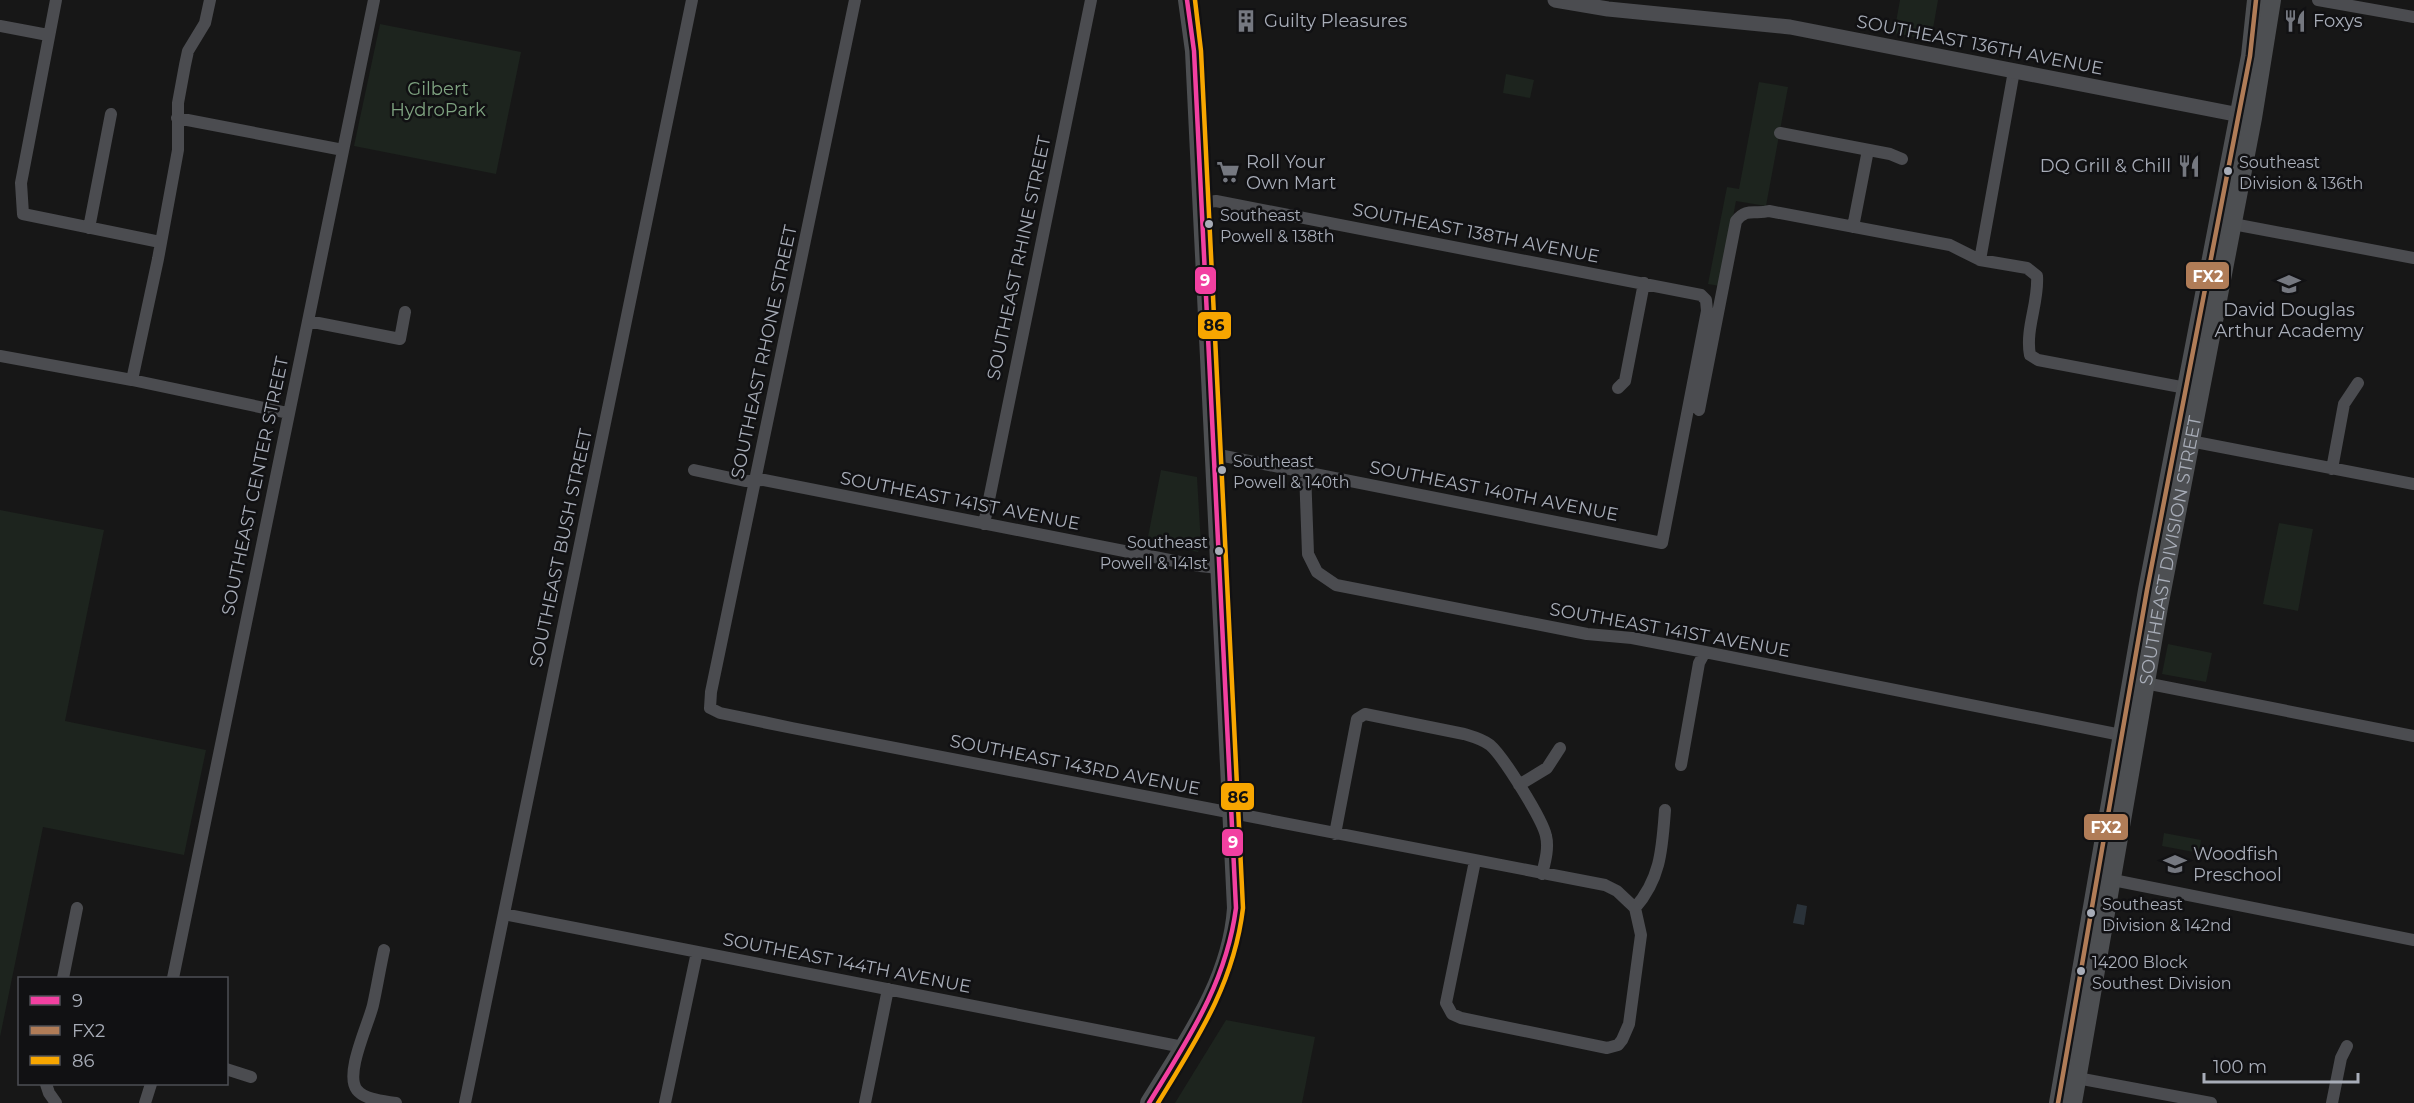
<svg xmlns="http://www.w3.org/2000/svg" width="2414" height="1103" font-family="Montserrat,sans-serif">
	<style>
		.green { fill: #1d241e }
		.water { fill: #2a3239 }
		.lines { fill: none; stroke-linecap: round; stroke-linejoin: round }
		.minor { stroke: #4b4c50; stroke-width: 12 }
		.tertiary { stroke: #4b4c50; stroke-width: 15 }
		.primary { stroke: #4d4f52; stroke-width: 18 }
		.bus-1-casing { stroke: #111113; stroke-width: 9 }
		.bus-2-casing { stroke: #111113; stroke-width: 9 }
		.bus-3-casing { stroke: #111113; stroke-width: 9 }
		.bus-1 { stroke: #f240a1; stroke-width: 4.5 }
		.bus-2 { stroke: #b07c57; stroke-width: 4.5 }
		.bus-3 { stroke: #f7a600; stroke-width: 4.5 }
		.bus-dot { fill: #a8adb8; stroke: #111113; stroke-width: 2 }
		.labels { text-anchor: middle; stroke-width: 5; stroke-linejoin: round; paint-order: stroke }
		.bus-label { font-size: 16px; fill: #a8adb8; stroke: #111113; text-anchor: start }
		.poi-label { font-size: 18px; fill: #a8adb8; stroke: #111113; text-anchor: start }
		.street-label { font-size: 18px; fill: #a8adb8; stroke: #111113 }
		.park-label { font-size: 18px; fill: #7fa381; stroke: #111113 }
		.line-badge { stroke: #111113; stroke-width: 2 }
		.badge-label { font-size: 16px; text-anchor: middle; font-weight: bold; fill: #fff }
		.pale-badge-label { font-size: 16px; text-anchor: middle; font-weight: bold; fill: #111 }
	</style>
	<rect width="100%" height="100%" fill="#171717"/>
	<!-- green -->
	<path class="green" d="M1900,0H1938L1931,40L1894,33Z
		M380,24L521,52L496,174L354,146Z
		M1506,74L1534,80L1530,98L1503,93Z
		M1759,82L1788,87L1766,206L1736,201L1720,286L1708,284L1727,187L1739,189Z
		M1161,470L1197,477L1201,545L1198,552L1147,542Z
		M0,510L104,530L65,721L206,750L184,855L43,827L0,1037Z
		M2279,523L2313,529L2298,611L2263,604Z
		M2168,644L2212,653L2206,682L2162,674Z
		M2164,833L2201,840L2199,853L2162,846Z
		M1226,1020L1315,1037L1302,1103H1175Z"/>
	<!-- water -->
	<path class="water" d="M1797,904L1807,906L1804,925L1793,923Z"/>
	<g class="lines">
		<!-- minor -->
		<path class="minor" d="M56,0L21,183L23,214L160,242
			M855,0L711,692L710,708L720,713L792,728L1605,885L1617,891L1635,908
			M2318,0L2414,17
			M0,26L48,35
			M177,118L343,150
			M1780,133L1890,154L1902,159
			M1201,203L1216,201L1701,295L1706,300L1707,311L1662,543L1214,454
			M2233,224L2414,258
			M1853,227L1868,150
			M89,228L111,114
			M1980,260L2014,71
			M308,321L400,339L405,312
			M0,356L132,380L288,413
			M132,380L158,259L178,150V103L185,65L188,51L205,23L210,0
			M1618,388L1625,381L1644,283
			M1699,410L1736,221C1747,207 1755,215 1769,211L1950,245L1980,260L2027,268L2037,276C2039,302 2025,329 2030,355L2038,360L2186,388
			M2185,440L2414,484
			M2332,469L2344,404L2358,383
			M694,470L745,481L764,480L1200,566L1219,568
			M1305,471L1308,554L1317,572L1336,585L1587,634L1632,638L1705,652L2121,735
			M984,524L1091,0
			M2145,683L2414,736
			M1681,765L1699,663L1705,652
			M1519,785L1547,768L1560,748
			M1335,834L1357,719L1365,714L1464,734C1474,737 1482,739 1490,745C1503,756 1543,820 1546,836C1549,848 1545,862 1542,874
			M1475,861L1446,1003L1452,1014L1461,1018L1607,1048L1618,1045L1622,1040L1629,1024L1641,935L1635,908C1661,878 1662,849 1665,810
			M2113,880L2414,940
			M504,914L1183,1047
			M384,950C380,968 377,987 373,1005C369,1023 344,1074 357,1090C365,1100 384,1101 396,1103
			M63,978L77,908
			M173,978L374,0
			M226,1069L251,1077
			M2077,1078L2211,1103
			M46,1084L49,1093L56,1103
			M145,1103L151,1084
			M465,1103L692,0
			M665,1103L697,952
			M865,1103L888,989
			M2332,1103L2341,1058L2347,1046"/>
		<!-- tertiary -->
		<path class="tertiary" d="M1555,0L1608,9L1790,27L2250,117"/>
		<!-- primary -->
		<g class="primary">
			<path d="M1149,1103C1186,1042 1231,982 1236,908L1194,51L1187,0"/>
			<path d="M2058,1103L2147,590L2250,56L2256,0"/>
			<path id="s1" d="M2073,1103L2159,607L2253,118L2272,0"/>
		</g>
		<!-- bus-1 casing -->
		<g class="bus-1-casing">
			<path id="bus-1" d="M1149,1103C1188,1039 1226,984 1236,908L1194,51L1187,0"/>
		</g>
		<!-- bus-2 casing -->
		<g class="bus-2-casing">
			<path id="bus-2" d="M2058,1103L2147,590L2250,56L2256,0"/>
		</g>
		<!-- bus-3 casing -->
		<g class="bus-3-casing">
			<path id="bus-3" d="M1158,1103C1197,1039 1234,984 1243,908L1201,51L1195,0"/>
		</g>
		<!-- bus-1 -->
		<use href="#bus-1" class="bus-1"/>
		<!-- bus-2 -->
		<use href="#bus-2" class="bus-2"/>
		<!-- bus-3 -->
		<use href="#bus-3" class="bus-3"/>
	</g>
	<!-- icons -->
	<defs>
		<g id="building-bare" transform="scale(1.8)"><path d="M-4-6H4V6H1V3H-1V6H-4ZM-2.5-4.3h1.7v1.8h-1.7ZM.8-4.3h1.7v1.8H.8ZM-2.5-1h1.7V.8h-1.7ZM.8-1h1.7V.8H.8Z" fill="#757880" stroke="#111113" stroke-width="2.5" paint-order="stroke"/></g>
		<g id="restaurant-bare" transform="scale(1.8)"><path d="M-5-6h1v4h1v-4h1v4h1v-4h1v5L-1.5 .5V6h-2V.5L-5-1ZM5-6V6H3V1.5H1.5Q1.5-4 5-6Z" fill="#757880" stroke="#111113" stroke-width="2.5" paint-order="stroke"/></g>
		<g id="supermarket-bare" transform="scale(1.8)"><path d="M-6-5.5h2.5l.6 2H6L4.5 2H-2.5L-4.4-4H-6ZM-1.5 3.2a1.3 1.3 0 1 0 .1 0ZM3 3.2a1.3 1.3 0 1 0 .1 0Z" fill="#757880" stroke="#111113" stroke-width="2.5" paint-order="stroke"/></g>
		<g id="school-bare" transform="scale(1.8)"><path d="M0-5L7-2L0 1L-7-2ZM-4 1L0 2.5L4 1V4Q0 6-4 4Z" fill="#757880" stroke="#111113" stroke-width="2.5" paint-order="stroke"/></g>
	</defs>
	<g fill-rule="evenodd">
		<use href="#building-bare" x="1246" y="21"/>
		<use href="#restaurant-bare" x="2295" y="21"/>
		<use href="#restaurant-bare" x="2189" y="166"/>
		<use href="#supermarket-bare" x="1228" y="172"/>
		<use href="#school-bare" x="2289" y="284"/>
		<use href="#school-bare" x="2175" y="864"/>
	</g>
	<!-- markers -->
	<g class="bus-dot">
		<circle cx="2228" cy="171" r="5"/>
		<circle cx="1209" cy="224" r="5"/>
		<circle cx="1222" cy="470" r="5"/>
		<circle cx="1219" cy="551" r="5"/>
		<circle cx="2091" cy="913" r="5"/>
		<circle cx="2081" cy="971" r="5"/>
	</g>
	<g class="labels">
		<!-- bus labels -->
		<g class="bus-label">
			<text x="2239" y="168">Southeast<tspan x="2239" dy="21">Division &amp; 136th</tspan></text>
			<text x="1220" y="221">Southeast<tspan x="1220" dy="21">Powell &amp; 138th</tspan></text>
			<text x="1233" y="467">Southeast<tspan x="1233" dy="21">Powell &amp; 140th</tspan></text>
			<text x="1208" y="548" text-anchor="end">Southeast<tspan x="1208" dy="21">Powell &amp; 141st</tspan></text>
			<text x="2102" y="910">Southeast<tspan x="2102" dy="21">Division &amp; 142nd</tspan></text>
			<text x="2092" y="968">14200 Block<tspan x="2092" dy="21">Southest Division</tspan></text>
		</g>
		<!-- poi labels -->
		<g class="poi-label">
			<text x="1264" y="27">Guilty Pleasures</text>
			<text x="2313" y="27">Foxys</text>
			<text x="1246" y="168">Roll Your<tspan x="1246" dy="21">Own Mart</tspan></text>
			<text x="2171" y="172" text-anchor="end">DQ Grill &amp; Chill</text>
			<text x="2289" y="316" text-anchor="middle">David Douglas<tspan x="2289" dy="21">Arthur Academy</tspan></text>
			<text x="2193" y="860">Woodfish<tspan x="2193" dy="21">Preschool</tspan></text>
		</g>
		<!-- street labels -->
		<g class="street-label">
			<text transform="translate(1980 45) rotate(11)" y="6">SOUTHEAST 136TH AVENUE</text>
			<text transform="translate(1476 233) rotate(11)" y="6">SOUTHEAST 138TH AVENUE</text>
			<text transform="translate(1019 258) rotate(-78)" y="6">SOUTHEAST RHINE STREET</text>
			<text transform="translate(764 352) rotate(-78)" y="6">SOUTHEAST RHONE STREET</text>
			<text transform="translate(255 486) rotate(-78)" y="6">SOUTHEAST CENTER STREET</text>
			<text transform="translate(1494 491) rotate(11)" y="6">SOUTHEAST 140TH AVENUE</text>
			<text transform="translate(960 501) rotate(11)" y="6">SOUTHEAST 141ST AVENUE</text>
			<text transform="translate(561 548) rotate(-78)" y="6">SOUTHEAST BUSH STREET</text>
			<text dy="6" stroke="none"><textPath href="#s1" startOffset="561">SOUTHEAST DIVISION STREET</textPath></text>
			<text transform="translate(1670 630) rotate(10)" y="6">SOUTHEAST 141ST AVENUE</text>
			<text transform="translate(1075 765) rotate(11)" y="6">SOUTHEAST 143RD AVENUE</text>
			<text transform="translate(847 963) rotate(11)" y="6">SOUTHEAST 144TH AVENUE</text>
		</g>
		<!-- park labels -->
		<g class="park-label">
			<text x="438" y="95">Gilbert<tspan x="438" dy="21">HydroPark</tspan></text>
		</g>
	</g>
	<g class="line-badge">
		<rect x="2185" y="261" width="45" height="29" rx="6" fill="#b07c57"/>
		<rect x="1194" y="266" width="23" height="29" rx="6" fill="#f240a1"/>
		<rect x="1197" y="311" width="35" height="29" rx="6" fill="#f7a600"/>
		<rect x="1220" y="782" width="35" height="29" rx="6" fill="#f7a600"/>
		<rect x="2083" y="813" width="46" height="28" rx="6" fill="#b07c57"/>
		<rect x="1221" y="828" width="23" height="29" rx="6" fill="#f240a1"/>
	</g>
	<g class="badge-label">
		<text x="2208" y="282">FX2</text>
		<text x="1205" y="286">9</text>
		<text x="2106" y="833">FX2</text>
		<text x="1233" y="848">9</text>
	</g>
	<g class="pale-badge-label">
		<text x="1214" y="331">86</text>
		<text x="1238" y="803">86</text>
	</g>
	<!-- legend -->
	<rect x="18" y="977" width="210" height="108" fill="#111113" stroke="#4d4f55" stroke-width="1.5"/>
	<rect x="30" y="996" width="30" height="9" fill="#f240a1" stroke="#4d4f55" stroke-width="1.5"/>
	<text x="72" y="1007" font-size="18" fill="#a8adb8">9</text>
	<rect x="30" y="1026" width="30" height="9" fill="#b07c57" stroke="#4d4f55" stroke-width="1.5"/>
	<text x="72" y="1037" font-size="18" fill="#a8adb8">FX2</text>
	<rect x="30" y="1056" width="30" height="9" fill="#f7a600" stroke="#4d4f55" stroke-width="1.5"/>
	<text x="72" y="1067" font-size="18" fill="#a8adb8">86</text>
	<!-- scale -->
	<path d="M2204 1073v9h154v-9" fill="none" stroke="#a8adb8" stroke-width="3"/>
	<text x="2213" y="1073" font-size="18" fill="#a8adb8" stroke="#111113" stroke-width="4.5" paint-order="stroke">100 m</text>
</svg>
